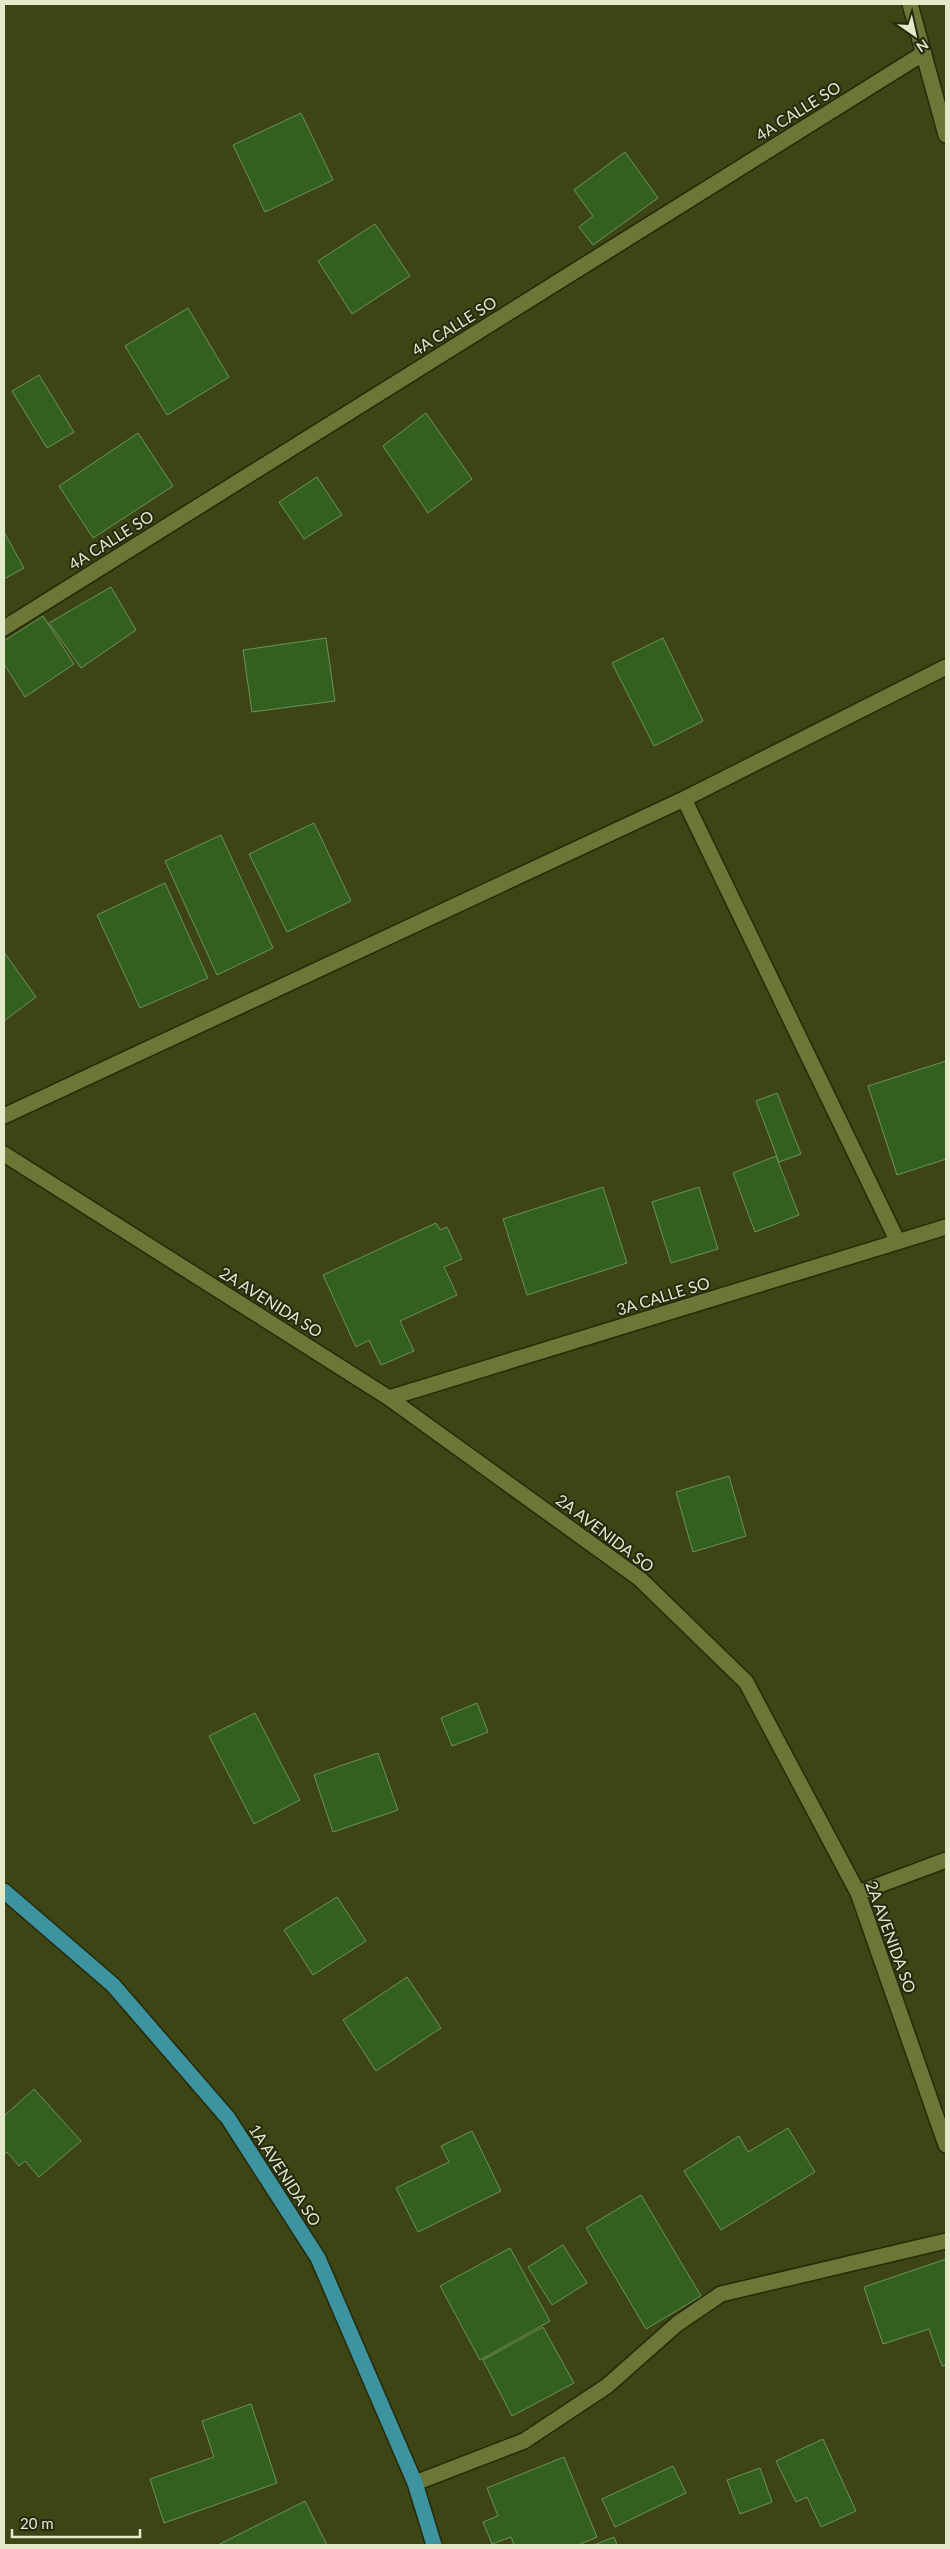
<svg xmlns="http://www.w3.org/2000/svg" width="950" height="2549" font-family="Lato,sans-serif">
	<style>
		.building { fill: #33601e; stroke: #6c925d }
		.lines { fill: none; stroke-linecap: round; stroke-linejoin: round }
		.minor-casing { stroke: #252a08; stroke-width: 18 }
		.major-casing { stroke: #252a08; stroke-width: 18 }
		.minor { stroke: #6c7737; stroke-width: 15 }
		.major { stroke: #3d939f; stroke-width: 15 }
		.labels { text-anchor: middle; stroke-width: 4; stroke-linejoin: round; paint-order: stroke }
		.street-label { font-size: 16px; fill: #e3eac9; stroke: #25290f }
	</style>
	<rect width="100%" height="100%" fill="#3e4514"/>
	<!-- building -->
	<path class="building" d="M301,113L333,180L265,212L233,145Z
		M625,152L658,198L593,245L579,227L593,216L574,190Z
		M375,224L410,276L352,314L318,261Z
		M188,308L229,377L167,415L125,346Z
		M39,375L74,432L47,448L12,391Z
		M426,413L472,479L428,513L383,446Z
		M138,433L173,486L93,538L59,486Z
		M317,477L342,515L304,539L279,502Z
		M4,532L24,568L4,579Z
		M111,587L136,630L81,668L49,623Z
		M43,616L74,664L25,697L4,664V641Z
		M326,638L335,701L252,712L243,650Z
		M663,638L703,721L654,746L612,663Z
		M314,823L351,901L287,932L249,854Z
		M221,835L273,948L217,975L165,861Z
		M165,883L208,978L140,1008L97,915Z
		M4,952L36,997L4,1021Z
		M946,1061V1159L897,1175L868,1086Z
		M777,1093L801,1154L779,1162L756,1101Z
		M776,1156L799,1215L755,1232L733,1173Z
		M603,1187L627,1263L527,1295L503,1219Z
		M699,1187L718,1249L671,1263L652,1202Z
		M436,1223L440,1230L447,1227L462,1259L444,1267L457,1295L400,1321L414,1351L381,1365L369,1340L356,1347L323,1275Z
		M729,1476L746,1536L693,1552L676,1492Z
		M477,1703L488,1732L452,1746L441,1718Z
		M255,1713L300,1800L254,1824L209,1736Z
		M378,1753L398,1810L333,1832L314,1775Z
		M337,1897L366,1941L313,1975L284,1930Z
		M407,1977L441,2028L376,2071L343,2020Z
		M34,2089L81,2141L39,2177L25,2161L19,2166L7,2152L4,2155V2116Z
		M788,2128L815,2172L721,2230L684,2171L739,2136L748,2152Z
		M472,2131L501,2191L418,2232L396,2188L449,2162L441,2146Z
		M641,2195L701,2296L646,2329L586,2228Z
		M563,2245L587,2283L552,2305L528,2267Z
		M510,2248L550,2321L480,2360L440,2286Z
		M946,2259V2365L942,2366L929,2329L883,2344L864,2287Z
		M543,2327L574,2383L512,2416L483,2360Z
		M251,2404L277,2483L164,2523L150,2479L214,2457L202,2421Z
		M823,2439L856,2511L821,2527L807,2497L796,2502L776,2461Z
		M564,2457L597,2537L578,2545H514L511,2537L492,2544L483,2522L498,2516L487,2488Z
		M673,2466L686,2493L615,2527L602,2499Z
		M760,2468L772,2502L740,2514L727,2480Z
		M305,2501L327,2545H218Z
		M614,2537L617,2545H594Z"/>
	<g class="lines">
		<!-- minor casing -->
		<g class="minor-casing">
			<path id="minor" d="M910,4L946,135
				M4,628L924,53
				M684,799L898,1242
				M4,1116L684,799L946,667
				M4,1154L389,1398L640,1579L746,1682L858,1893L946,2145
				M389,1398L946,1227
				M858,1893L946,1860
				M415,2483L524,2441L607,2386L677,2324L721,2294L946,2241"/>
		</g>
		<!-- major casing -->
		<g class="major-casing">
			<path id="major" d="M4,1891L113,1985L228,2118L318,2258L415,2483L434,2545"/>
		</g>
		<!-- minor -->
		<use href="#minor" class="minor"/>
		<!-- major -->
		<use href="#major" class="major"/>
	</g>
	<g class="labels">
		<!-- street labels -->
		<g class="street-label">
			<text transform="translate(798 111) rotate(-32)" y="6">4A CALLE SO</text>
			<text transform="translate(454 326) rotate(-32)" y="6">4A CALLE SO</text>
			<text transform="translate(111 540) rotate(-32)" y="6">4A CALLE SO</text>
			<text transform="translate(663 1296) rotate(-17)" y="6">3A CALLE SO</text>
			<text transform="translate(271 1302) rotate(32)" y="6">2A AVENIDA SO</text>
			<text transform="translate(605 1533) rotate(37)" y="6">2A AVENIDA SO</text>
			<text transform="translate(891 1937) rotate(70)" y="6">2A AVENIDA SO</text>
			<text transform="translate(285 2175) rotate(57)" y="6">1A AVENIDA SO</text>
		</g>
	</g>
	<!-- border -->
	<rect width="950" height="2549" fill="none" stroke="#e3eac9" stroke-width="10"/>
	<!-- north arrow -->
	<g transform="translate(915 35) rotate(146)" stroke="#25290f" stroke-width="4" paint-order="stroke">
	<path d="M0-4L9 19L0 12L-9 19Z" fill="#e3eac9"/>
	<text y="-8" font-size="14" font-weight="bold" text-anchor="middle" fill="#e3eac9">N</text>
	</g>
	<!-- scale -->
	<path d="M12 2529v8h128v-8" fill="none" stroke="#e3eac9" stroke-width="2.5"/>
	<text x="20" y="2529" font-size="15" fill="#e3eac9" stroke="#25290f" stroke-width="4" paint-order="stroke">20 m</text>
</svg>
